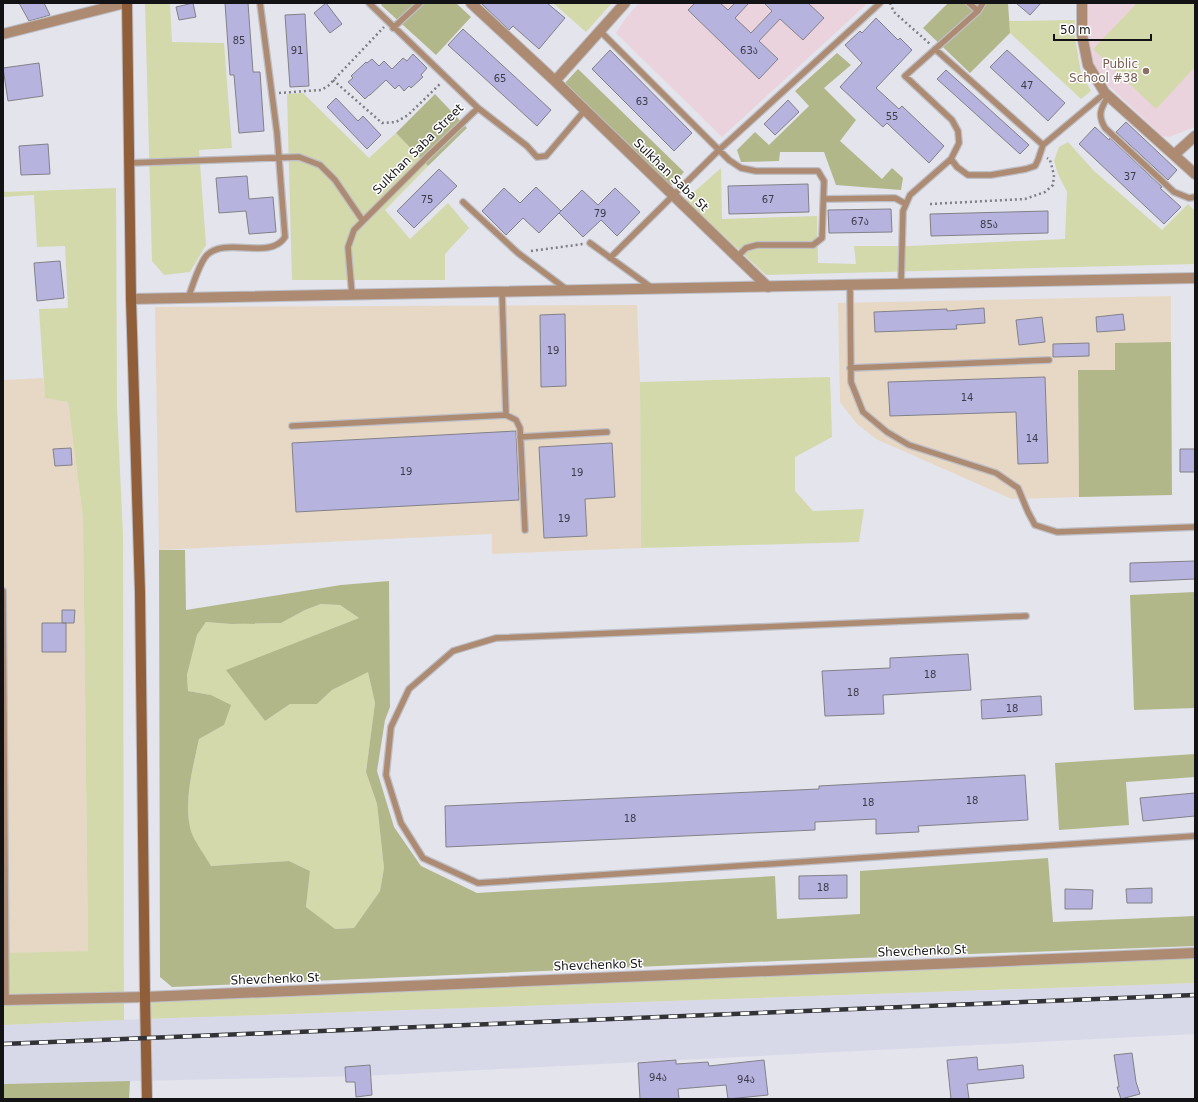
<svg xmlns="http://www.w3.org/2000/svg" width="1198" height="1102" font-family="'DejaVu Sans','Noto Sans Georgian',sans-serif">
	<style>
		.built { fill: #d8d9e8 }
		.industrial { fill: #e7d8c6 }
		.education { fill: #ebd3dd }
		.green { fill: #d4d9ab }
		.forest { fill: #b2b78a; fill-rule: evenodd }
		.building { fill: #b7b3df; stroke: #828188 }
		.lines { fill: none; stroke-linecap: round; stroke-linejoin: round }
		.service-casing { stroke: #bebec5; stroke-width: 8 }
		.minor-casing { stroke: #bebec5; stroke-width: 12 }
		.tertiary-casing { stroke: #bebec5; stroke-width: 12 }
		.secondary-casing { stroke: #bebec5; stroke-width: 12 }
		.path { stroke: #7f7f85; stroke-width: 2.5; stroke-dasharray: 2 3; stroke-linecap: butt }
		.service { stroke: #ad8b72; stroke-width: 5.5 }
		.minor { stroke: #ad8b72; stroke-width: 10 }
		.tertiary { stroke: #ad8b72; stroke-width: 10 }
		.secondary { stroke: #905f39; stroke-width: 10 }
		.rail-casing { stroke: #323336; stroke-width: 4.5 }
		.rail { stroke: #fff; stroke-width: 3; stroke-dasharray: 9; stroke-linecap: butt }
		.education-dot { fill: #8d6e63; stroke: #fff; stroke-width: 1.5 }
		.labels { text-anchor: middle; stroke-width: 3; stroke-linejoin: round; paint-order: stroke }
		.number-label { font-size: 10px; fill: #3c3b48 }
		.education-label { font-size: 12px; fill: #785e54; stroke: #fff; text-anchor: end }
		.street-label { font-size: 12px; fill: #131316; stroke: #fff }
	</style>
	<rect width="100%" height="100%" fill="#e3e4ec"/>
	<!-- built -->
	<path class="built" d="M1195,983V1034L362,1076L3,1084V1025L144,1019Z"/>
	<!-- industrial -->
	<path class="industrial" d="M1171,296V342L1115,343V370H1078L1079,497L1012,499L876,439L856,423L840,402L838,303Z
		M637,305L640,382L641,548L492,554V534L159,550L155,307Z
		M43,378L45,397L68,402L83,518L88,952L3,953V380Z"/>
	<!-- education -->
	<path class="education" d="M639,3H868L722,137L616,33L626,18Z
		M1088,3H1195V127L1169,137L1162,136L1104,81L1092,61L1087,37Z"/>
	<!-- green -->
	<path class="green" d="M145,3H170L172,42L224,43L232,148L199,150L206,245L190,272L164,275L152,261Z
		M553,3H612L586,32Z
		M1137,3H1195V67L1156,109L1093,49Z
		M1075,20L1074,32L1081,73L1091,91L1081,99L1010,33L1009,21Z
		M303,93L369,158L396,133L428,166L385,210L410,239L448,203L469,228L445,254V280H292L287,94Z
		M1068,142L1094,171L1162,230L1188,204L1195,211V264L766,275L685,200L721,168L722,219L817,216L818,263L856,264L854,246H909L1065,239L1067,192L1058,174L1054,161L1059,147Z
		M116,188L117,406L123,535L124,1020L3,1025V953L88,951L83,518L68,402L45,398L39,309L68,308L65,246L37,247L34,195L3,197V192Z
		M830,377L832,437L795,457V491L813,511L864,509L859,542L641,548L640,382Z
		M321,604L340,605L359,618L227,670L265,721L290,704H317L332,690L368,671L375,703L366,772L377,804L384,868L380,891L354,928L334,929L306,907L310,871L289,861L211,866C205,857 194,841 191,831C183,802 193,768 199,739L224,725L211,695L188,691L187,675L197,635L206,622L231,624L281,623L305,610Z
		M1195,953V983L144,1019L145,997Z"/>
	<!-- forest -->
	<path class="forest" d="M383,3H456L471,17L436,55L381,5Z
		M948,3H1008L1010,33L970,73L923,28Z
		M837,53L851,65L824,88L856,120L840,141L882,179L892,168L903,178L901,190L836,185L824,152H780L779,161L741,162L737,150L755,132L769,145L809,106L795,91Z
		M578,69L684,172L671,186L565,83Z
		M435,94L467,128L428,166L396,133Z
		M1171,342L1172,495L1079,497L1078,370H1115V343Z
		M159,550H185L186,610L341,585L389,581L390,707L385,720L377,771L394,827L421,866L477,893L775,876L777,919L860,914V871L1048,858L1053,922L1195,916V946L778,961L172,987L160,977ZM321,604L340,605L359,618L226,670L265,721L290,704H317L332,690L368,672L375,703L366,772L377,804L384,868L380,891L354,928L335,929L306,907L310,871L289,861L211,866C206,857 194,841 191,831C183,802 193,768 199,739L224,725L231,705L211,695L188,691L187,675L197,635L206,622L231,624L281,623L305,610Z
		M1195,592V708L1134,710L1130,595Z
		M1195,754V777L1126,782L1129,825L1059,830L1055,763Z
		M130,1081L129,1099H3V1084Z"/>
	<!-- building -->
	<path class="building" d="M19,3H44L50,15L29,21Z
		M193,3L196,17L179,20L176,7Z
		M225,3H248L253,72H260L264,131L239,133L234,75H230Z
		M326,3L342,24L330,33L314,13Z
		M481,3H547L565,18L539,49L513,26L509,30Z
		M695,3H720L728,10L735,3H749L735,18L751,33L772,11L764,3H808L824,18L803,40L780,19L759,41L778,59L759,79L688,10Z
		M1016,3H1041L1030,15Z
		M305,14L309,86L290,87L285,15Z
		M876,18L898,40L900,38L912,50L876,88L899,109L902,106L944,146L929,163L887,123L883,127L840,87L862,63L845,45L860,31L862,33Z
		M463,29L551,110L537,126L448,45Z
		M610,50L692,133L674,151L592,69Z
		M1007,50L1065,103L1048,121L990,67Z
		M413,54L427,68L421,75L423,77L411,88L409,86L404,91L399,85L395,89L386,80L370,95H369L365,99L348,82L353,78L351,76L366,62L367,63L372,59L379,66L384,61L392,69L403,58L407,61Z
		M39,63L43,96L8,101L3,68Z
		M946,70L1029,145L1020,154L937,79Z
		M336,98L358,121L363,116L381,135L367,149L327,107Z
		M788,100L799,112L775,135L764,124Z
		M1126,122L1177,170L1168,180L1116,132Z
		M1095,127L1109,140L1110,138L1162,187L1160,188L1181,207L1164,224L1079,144Z
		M48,144L50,174L21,175L19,146Z
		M439,169L457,186L414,228L397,211Z
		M247,176L249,199L273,197L276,232L249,234L246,211L219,213L216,178Z
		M808,184L809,212L729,214L728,186Z
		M536,187L561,211L539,233L523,218L506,235L482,211L504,188L520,203Z
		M615,188L640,212L617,236L601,220L583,237L559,213L582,190L598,205Z
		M891,209L892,232L829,233L828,210Z
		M1048,211V233L931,236L930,214Z
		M60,261L64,298L37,301L34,263Z
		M984,308L985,323L956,325L957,329L875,332L874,312L947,309V311Z
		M565,314L566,386L541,387L540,315Z
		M1123,314L1125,330L1097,332L1096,317Z
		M1042,317L1045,342L1019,345L1016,320Z
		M1089,343V356L1053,357V344Z
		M1045,377L1048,463L1018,464L1016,412L890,416L888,382Z
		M516,431L519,500L296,512L292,443Z
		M612,443L615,497L585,499L587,536L544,538L539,447Z
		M71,448L72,465L55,466L53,449Z
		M1180,449H1195V472H1180Z
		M1195,561V579L1130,582V563Z
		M62,610H75L74,623H62Z
		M42,623H66V652H42Z
		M968,654L971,690L883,695L884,714L825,716L822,671L890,668V658Z
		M1041,696L1042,715L982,719L981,700Z
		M1025,775L1028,820L918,826L919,832L876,834V819L815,822V830L446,847L445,806L819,789V786Z
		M1195,793V816L1143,821L1140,798Z
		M847,875V898L799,899V876Z
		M1152,888V903H1127L1126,889Z
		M1065,889L1093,890L1092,909H1065Z
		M1132,1053L1136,1082L1140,1094L1121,1099L1117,1087H1119L1114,1055Z
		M977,1057L978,1070L1023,1065L1024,1078L967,1084L969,1099H951L947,1060Z
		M676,1060V1064L708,1062L709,1066L764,1060L768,1095L728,1099L726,1085L678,1089L679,1099H640L638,1063Z
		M370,1065L372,1095L356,1097L355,1082H346L345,1067Z"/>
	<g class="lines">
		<!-- service casing -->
		<g class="service-casing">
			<path id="service" d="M369,3L478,108
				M969,3L978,11
				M393,28L420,3
				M600,31L729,160L741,168L756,171H818L824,181L822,238L813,245H757L746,248L737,257
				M935,49L1043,145
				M1108,96C1101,109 1097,114 1105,128L1174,192L1189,198L1195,197
				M951,159L957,167L968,175H991L1026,169L1035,166L1038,160L1043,145L1105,93
				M129,163L299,157L320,165L335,180L363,221
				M824,199L895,198L906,204
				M463,202L518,253L566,289
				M590,243L652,288
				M610,258L719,150L880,3
				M901,284L903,211L910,195L951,159L959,143L958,131L952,120L905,76L978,11L983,3
				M850,285L851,382L863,412L887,432L909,445L996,473L1018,488L1028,512L1035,525L1057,532L1195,527
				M502,292L506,415
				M352,295L348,247L354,230L428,156L478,108L527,146L537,157L546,156L585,110
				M188,298C192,288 199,263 207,255C226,236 270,261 285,237L277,133L260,3
				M850,368L1049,360
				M292,426L506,415L516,420L520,428L525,530
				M520,437L607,432
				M3,591L6,1000
				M1026,616L496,638L453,651L409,689L391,727L386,775L401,823L423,858L478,883L1195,836"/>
		</g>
		<!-- minor casing -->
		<g class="minor-casing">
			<path id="minor" d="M471,3L555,81L768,287
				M1082,3V35L1088,65L1105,93L1174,155L1195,136
				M3,34L125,3
				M555,81L625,3
				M1174,155L1195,174
				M145,997L1195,953"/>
		</g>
		<!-- tertiary casing -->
		<g class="tertiary-casing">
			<path id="tertiary" d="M131,299L1195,278
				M3,1000L145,997"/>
		</g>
		<!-- secondary casing -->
		<g class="secondary-casing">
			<path id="secondary" d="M127,3L131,299L140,592L145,997L147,1099"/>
		</g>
		<!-- path -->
		<path class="path" d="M890,3L894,12L930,44
			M333,80L382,123L396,122L408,115L440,84
			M279,93L321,90L328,86L384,27
			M930,204L1025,199L1045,192L1053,185L1054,175L1050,160L1047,158
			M531,251L583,244"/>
		<!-- service -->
		<use href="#service" class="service"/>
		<!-- minor -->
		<use href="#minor" class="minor"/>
		<!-- tertiary -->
		<use href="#tertiary" class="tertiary"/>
		<!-- secondary -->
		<use href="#secondary" class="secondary"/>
		<!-- rail casing -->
		<g class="rail-casing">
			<path id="rail" d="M3,1044L1195,995"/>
		</g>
		<!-- rail -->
		<use href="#rail" class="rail"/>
	</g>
	<!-- markers -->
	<circle class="education-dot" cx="1146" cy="71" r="4"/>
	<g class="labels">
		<!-- number labels -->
		<g class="number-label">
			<text x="239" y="44">85</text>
			<text x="297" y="54">91</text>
			<text x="749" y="54">63ა</text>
			<text x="500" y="82">65</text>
			<text x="1027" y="89">47</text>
			<text x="642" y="105">63</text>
			<text x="892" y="120">55</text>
			<text x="1130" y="180">37</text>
			<text x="427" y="203">75</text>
			<text x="768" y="203">67</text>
			<text x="600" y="217">79</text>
			<text x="860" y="225">67ა</text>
			<text x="989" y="228">85ა</text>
			<text x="553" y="354">19</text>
			<text x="967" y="401">14</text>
			<text x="1032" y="442">14</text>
			<text x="406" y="475">19</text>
			<text x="577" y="476">19</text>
			<text x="564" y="522">19</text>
			<text x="930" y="678">18</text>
			<text x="853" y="696">18</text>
			<text x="1012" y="712">18</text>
			<text x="972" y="804">18</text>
			<text x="868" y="806">18</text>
			<text x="630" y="822">18</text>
			<text x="823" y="891">18</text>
			<text x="658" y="1081">94ა</text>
			<text x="746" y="1083">94ა</text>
		</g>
		<!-- education labels -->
		<g class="education-label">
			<text x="1138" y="68">Public<tspan x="1138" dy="14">School #38</tspan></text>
		</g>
		<!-- street labels -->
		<g class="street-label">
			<text transform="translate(418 149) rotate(-45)" y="4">Sulkhan Saba Street</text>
			<text transform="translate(671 175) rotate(44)" y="4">Sulkhan Saba St</text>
			<text transform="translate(922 951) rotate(-2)" y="4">Shevchenko St</text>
			<text transform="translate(598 965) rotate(-2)" y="4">Shevchenko St</text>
			<text transform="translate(275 979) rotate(-2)" y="4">Shevchenko St</text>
		</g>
	</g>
	<!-- border -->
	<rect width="1198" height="1102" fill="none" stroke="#131316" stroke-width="8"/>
	<!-- scale -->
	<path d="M1054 34v6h97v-6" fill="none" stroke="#131316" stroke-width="2"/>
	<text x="1060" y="34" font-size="12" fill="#131316" stroke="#ffffff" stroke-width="3" paint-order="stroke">50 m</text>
</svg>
